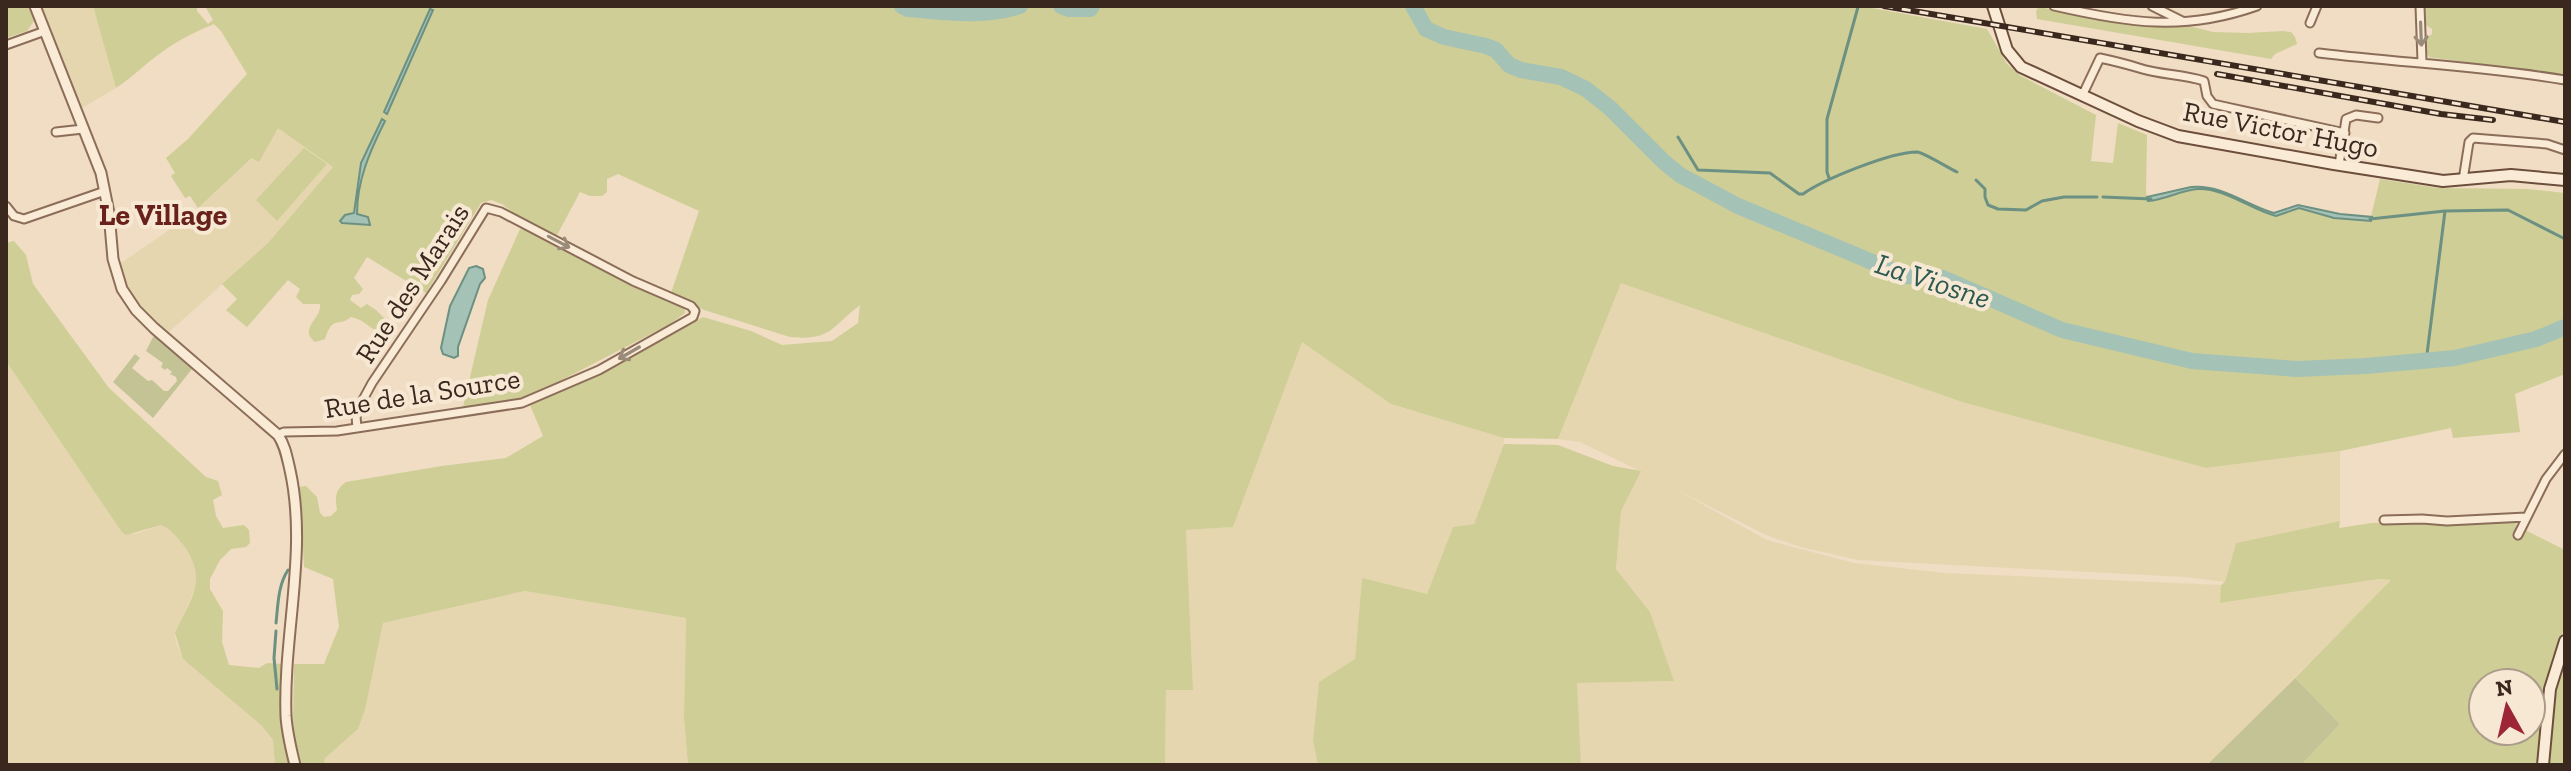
<svg xmlns="http://www.w3.org/2000/svg" width="2571" height="771" font-family="'Zilla Slab',serif">
	<style>
		.farmland { fill: #e6d6b0 }
		.green { fill: #cece96; fill-rule: evenodd }
		.cemetery { fill: #c3c396 }
		.water { fill: #a5c2b6; stroke: #6c9183; stroke-width: 2 }
		.lines { fill: none; stroke-linecap: round; stroke-linejoin: round }
		.stream { stroke: #6c9183; stroke-width: 3 }
		.river { stroke: #a5c2b6; stroke-width: 16 }
		.minor-casing { stroke: #8b6d59; stroke-width: 11 }
		.tertiary-casing { stroke: #8b6d59; stroke-width: 13 }
		.secondary-casing { stroke: #6d4e3c; stroke-width: 14 }
		.minor { stroke: #faebd7; stroke-width: 7 }
		.tertiary { stroke: #faebd7; stroke-width: 9 }
		.secondary { stroke: #faebd7; stroke-width: 10 }
		.rail-casing { stroke: #3a281e; stroke-width: 6 }
		.rail { stroke: #f7e8d3; stroke-width: 3; stroke-dasharray: 9; stroke-linecap: butt }
		.oneway { stroke: #9a8a7a }
		.labels { text-anchor: middle; stroke-width: 8; stroke-linejoin: round; paint-order: stroke }
		.street-label { font-size: 28px; fill: #3a281e; stroke: #f7e8d3 }
		.neighbourhood-label { font-size: 30px; font-weight: bold; fill: #69221b; stroke: #f7e8d3 }
		.water-label { font-size: 30px; font-style: italic; fill: #2c5a52; stroke: #f7e8d3 }
	</style>
	<rect width="100%" height="100%" fill="#f0ddc3"/>
	<!-- farmland -->
	<path class="farmland" d="M40,6H93L116,88L82,108L80,105Z
		M278,127L334,167L268,243L169,332L148,314L133,295L127,285L121,263L188,217L253,158Z
		M1620,282L1962,402L2206,468L2340,451V521L2236,543L2225,582L2185,577L1858,560L1801,547L1768,536L1675,489L1767,540L1854,563L1945,573L2221,585V603L2379,579L2392,580L2207,765H1581L1576,683L1673,681L1650,612L1616,569L1621,511L1640,471L1580,442L1558,439Z
		M1302,341L1391,404L1504,438V444L1474,524L1453,527L1427,595L1362,578L1355,659L1313,741L1318,765H1165L1166,689L1193,690L1186,530L1233,527Z
		M6,361L121,531L135,534L161,525L168,528L179,539L192,558L196,564V587L175,633L176,642L183,659L261,724L273,740L275,765H6Z
		M525,591L686,618L684,717L688,765H324L325,758L358,729L365,710L383,623Z"/>
	<!-- green -->
	<path class="green" d="M6,6H28L34,21L27,31L6,38Z
		M93,6H197V11L208,24L213,20L205,6H1861L1987,29L2007,64L2021,76L2096,115L2091,161L2113,163L2118,123L2147,135L2146,192L2148,201C2166,200 2181,190 2198,189C2225,188 2251,210 2276,216L2299,208L2334,218L2370,221L2380,179L2438,188L2527,189L2565,193V374L2515,394L2520,432L2453,438L2451,428L2340,451L2206,468L1962,402L1621,283L1558,439L1504,438L1391,404L1302,342L1233,527L1186,530L1193,690H1166L1165,765H688L684,717L686,618L525,591L383,623L365,710L358,729L325,758L324,765H302L293,731L294,664H324L339,627L333,579L304,567L300,487L306,486L317,497L320,513L324,517L331,516L337,510C335,497 335,490 346,482L442,466L506,458L543,436L530,405L703,317L751,331L782,345L832,341L858,323L860,305C832,326 832,341 790,337L704,310L671,293L699,211L618,174L607,179V192L602,196H590L580,192L556,237L522,219L502,204L491,200L481,203L426,293L367,257L354,278L363,289L359,294L352,295L350,300L361,308L367,304L376,310L396,330L394,331C368,335 371,321 351,317C338,328 333,314 325,339L315,342C298,328 322,319 320,304H303L296,297L300,289L288,280L247,327L226,310L237,299L222,284L268,243L333,167L278,128L259,162L252,158L198,208L190,196L185,198L171,176L175,173L166,158L188,139L247,74L221,31L214,24C195,32 178,40 162,52C146,63 133,77 116,88ZM430,9L433,11L386,113L385,112ZM382,120L384,121C370,151 357,180 357,214L370,225L342,223L354,214L361,163Z
		M2425,6H2565V76L2429,57L2425,51L2424,40L2432,34V29L2426,25Z
		M2039,7L2126,24L2189,26L2213,32L2248,33L2283,31L2291,32L2295,37L2297,44L2275,54L2271,59L2037,19L2036,11Z
		M304,148L327,164L277,221L256,200Z
		M520,229L527,230L684,307L685,313L670,324L527,398L463,407L488,300Z
		M14,241L26,255L33,284L109,388L206,477L218,481L222,495L213,500L216,516L223,528L244,525L249,530L250,543L246,547L231,549L220,560L210,579V589L223,611L222,642L229,665L259,668L267,663L283,664L282,726L290,765H275L273,740L261,725L183,659L175,633C190,599 209,581 184,546C177,537 171,529 161,525L126,535L121,531L6,361V243Z
		M1504,444L1558,445L1613,466L1641,471L1621,511L1616,569L1650,612L1674,681L1577,683L1581,765H1318L1313,741L1319,682L1355,659L1362,578L1427,594L1453,527L1474,524Z
		M2517,519L2515,531L2525,530L2565,550V627L2552,658L2544,695L2538,765H2301L2340,724L2295,678L2391,580L2379,579L2220,603L2221,585L2225,582L2236,543L2340,521L2339,528L2372,523ZM2483,683H2531V731H2483Z
		M2565,655V765H2549L2558,676Z"/>
	<!-- cemetery -->
	<path class="cemetery" d="M154,335L192,369L153,418L113,382L135,354L140,358L132,368L148,381L152,380L164,391H168L177,381L176,377L170,374L172,372L167,368L165,370L161,367L163,363L146,351Z
		M2295,678L2340,724L2301,765H2207Z"/>
	<!-- water -->
	<path class="water" d="M430,9L433,10L387,114L384,112Z
		M382,119L385,121C370,151 357,180 357,214L368,217L370,225L342,223L340,221L345,215L354,213L361,163Z
		M2191,187C2222,184 2246,205 2274,213L2298,205L2340,214L2372,217L2371,221L2334,218L2299,208L2276,216C2251,210 2225,188 2198,189C2181,190 2165,200 2148,201L2147,197Z
		M476,266L483,269L485,278L480,284L458,347V356L454,358L443,354L441,348L450,306L469,268Z"/>
	<g class="lines">
		<!-- stream -->
		<path class="stream" d="M1678,137L1698,170L1770,173L1799,194H1803C1824,179 1891,152 1917,152C1925,153 1948,168 1957,172
			M1829,178L1827,172V119L1858,7
			M1976,180L1985,189V197L1988,205L1998,209L2026,210L2042,201L2064,197H2097
			M2103,197L2151,199
			M2370,219L2445,211
			M2426,362L2445,211L2508,210L2565,239
			M276,623C278,605 278,585 288,570
			M276,631L274,658L277,689"/>
		<!-- river -->
		<path class="river" d="M902,6L908,9C946,12 983,18 1020,6
			M1061,6L1069,9H1090L1092,6
			M1413,6L1426,29L1444,37L1486,46L1496,50L1509,65L1521,70L1561,77L1586,89L1610,108L1664,162L1680,175L1738,206L1906,276L1943,278L2062,330L2192,361L2297,369L2366,366L2455,358L2536,339L2565,327"/>
		<!-- minor casing -->
		<g class="minor-casing">
			<path id="minor" d="M2054,6C2128,23 2184,32 2257,6
				M2152,6L2182,21
				M2420,6L2422,61
				M2310,23L2317,6
				M6,45L45,31
				M2319,53C2401,63 2482,66 2565,80
				M2082,96L2100,58C2114,61 2126,64 2139,68C2160,75 2182,74 2204,81L2207,96L2213,104L2345,133
				M56,132L83,129
				M2339,165L2346,119L2356,115L2378,118
				M2463,180L2469,142L2473,138L2547,144L2565,150
				M6,206L14,216L24,219L105,191
				M278,435L284,432L337,431L522,403L599,370L693,317L695,311L691,306L633,281L501,212L486,208L441,281L372,383L359,407L356,416L357,428
				M2384,520L2422,519L2447,521L2526,517
				M2518,535L2546,479L2565,454"/>
		</g>
		<!-- tertiary casing -->
		<g class="tertiary-casing">
			<path id="tertiary" d="M35,6L101,173L109,213L113,259L122,289L136,310L154,328L278,435C285,445 287,457 290,470C308,551 283,634 286,716C287,733 291,749 295,765"/>
		</g>
		<!-- secondary casing -->
		<g class="secondary-casing">
			<path id="secondary" d="M1993,6L2007,50L2021,67L2138,121L2178,136L2334,164L2443,181L2511,175L2565,180
				M2543,765L2550,689L2565,641"/>
		</g>
		<!-- minor -->
		<use href="#minor" class="minor"/>
		<!-- tertiary -->
		<use href="#tertiary" class="tertiary"/>
		<!-- secondary -->
		<use href="#secondary" class="secondary"/>
		<!-- rail casing -->
		<g class="rail-casing">
			<path id="rail" d="M1884,6L2565,122
				M2217,74L2441,114L2493,120"/>
		</g>
		<!-- rail -->
		<use href="#rail" class="rail"/>
	</g>
	<!-- one-way arrows -->
	<defs><path id="oneway-shaft" d="M-6 0H5M1.5-3L5.5 0L1.5 3" fill="none" stroke-width="1.6" stroke-linecap="round" stroke-linejoin="round" transform="scale(2)"/></defs>
	<g class="oneway">
		<use href="#oneway-shaft" transform="translate(2421 34) rotate(88)"/>
		<use href="#oneway-shaft" transform="translate(559 242) rotate(28)"/>
		<use href="#oneway-shaft" transform="translate(629 353) rotate(150)"/>
	</g>
	<g class="labels">
		<!-- street labels -->
		<g class="street-label">
			<text transform="translate(2281 129) rotate(11)" y="10">Rue Victor Hugo</text>
			<text transform="translate(412 283) rotate(-57)" y="10">Rue des Marais</text>
			<text transform="translate(422 393) rotate(-9)" y="10">Rue de la Source</text>
		</g>
		<!-- neighbourhood labels -->
		<g class="neighbourhood-label">
			<text x="163" y="225">Le Village</text>
		</g>
		<!-- water labels -->
		<g class="water-label">
			<text transform="translate(1933 281) rotate(18)" y="10">La Viosne</text>
		</g>
	</g>
	<!-- border -->
	<rect width="2571" height="771" fill="none" stroke="#3a281e" stroke-width="16"/>
	<!-- north arrow -->
	<g transform="translate(2507 707) rotate(352)"><circle r="38" fill="#f7e8d3" stroke="#ab9b8b" stroke-width="2"/>
	<path d="M0-6L14 30L0 20L-14 30Z" fill="#9c2636"/>
	<text y="-12" font-size="22" font-weight="bold" text-anchor="middle" fill="#3a281e">N</text>
	</g>
</svg>
